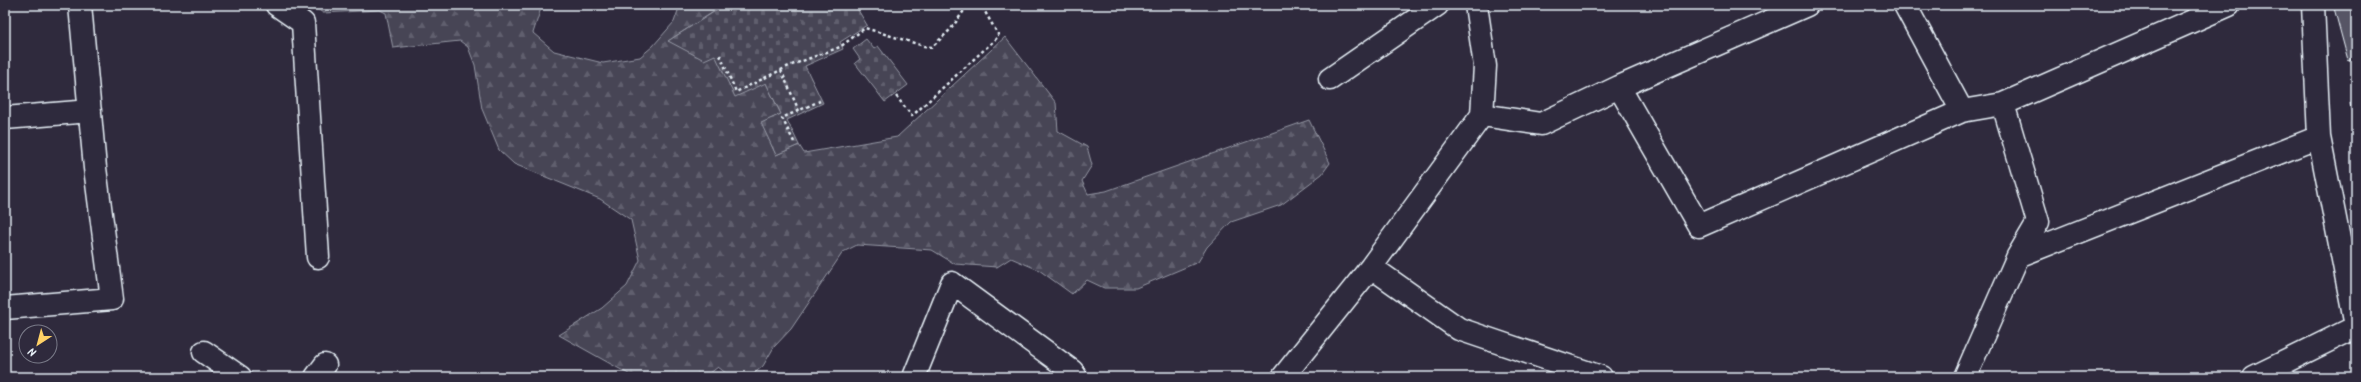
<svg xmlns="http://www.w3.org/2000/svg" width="2361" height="382" font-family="Kalam,sans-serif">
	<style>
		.forest { fill: url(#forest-firs); stroke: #979aa6 }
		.cemetery { fill: url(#cemetery-stones); stroke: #979aa6 }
		.building { fill: #575565; stroke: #e8f1f8 }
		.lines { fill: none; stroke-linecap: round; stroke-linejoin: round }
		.minor-casing { stroke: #e8f1f8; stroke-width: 25 }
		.path { stroke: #e8f1f8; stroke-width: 2.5; stroke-dasharray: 3 3; stroke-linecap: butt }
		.minor { stroke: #2f2a3d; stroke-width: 22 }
	</style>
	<defs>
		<pattern id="forest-firs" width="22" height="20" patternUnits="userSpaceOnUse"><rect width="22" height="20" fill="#464455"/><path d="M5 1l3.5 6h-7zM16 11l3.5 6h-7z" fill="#615f6e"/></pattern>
		<pattern id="cemetery-stones" width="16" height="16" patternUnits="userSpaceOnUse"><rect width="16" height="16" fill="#464455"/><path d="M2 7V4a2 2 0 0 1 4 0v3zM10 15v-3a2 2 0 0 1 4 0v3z" fill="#615f6e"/></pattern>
	</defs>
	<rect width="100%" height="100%" fill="#2f2a3d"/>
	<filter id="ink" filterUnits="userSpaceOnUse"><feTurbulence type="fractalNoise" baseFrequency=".025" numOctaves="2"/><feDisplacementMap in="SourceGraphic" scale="8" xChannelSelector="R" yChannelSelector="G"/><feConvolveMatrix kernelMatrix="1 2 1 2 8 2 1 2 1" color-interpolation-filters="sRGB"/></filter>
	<g filter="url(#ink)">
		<!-- forest -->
		<path class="forest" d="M312,5H542L533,33L554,51L603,63L640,57L653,46L674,22L680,5H717L718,9L668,41L715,55L766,83L781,114L762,123L776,155L799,145L804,153L897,137L1005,37L1056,103L1058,131L1087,147L1092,165L1082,181L1088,194L1106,191L1309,120L1330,163L1322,174L1281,205L1231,222L1207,247L1198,262L1136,288H1104L1087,280L1072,294L1039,270L1011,258L997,267L955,264L932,250L857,245L843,252L791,329L774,347L763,366L750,377H731L718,367L705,377H634L559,335L602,308L627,286L640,260L631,220L600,199L514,164L499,150L482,109L475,65L468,47L460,41L393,48L386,13L380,10L323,13Z"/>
		<!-- cemetery -->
		<path class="cemetery" d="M725,5H855L867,25L840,42L843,49L805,66L823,103L787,120L799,145L776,155L761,123L781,114L766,83L735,97L715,55L704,60L668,41Z
			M866,39L874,49L878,46L908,85L885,102L855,63L860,59L853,49Z"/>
		<!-- building -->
		<path class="building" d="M2336,5H2356V58L2348,60L2334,8Z
			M2356,102V136L2350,103Z"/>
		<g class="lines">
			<!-- minor casing -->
			<g class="minor-casing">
				<path id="minor" d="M277,5L303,23L318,257
					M1905,5L1962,111L2003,104L2229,5
					M2313,5L2319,137L2356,326
					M1330,79L1437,5
					M1619,87L1699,226L1962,111
					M1482,115L1541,124L1619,87L1807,5
					M5,118L90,111
					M2018,256L2319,137
					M1371,267L1459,329L1601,377
					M5,308L112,299L95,168L80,5
					M204,352L240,377
					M316,377L325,365
					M914,377L952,283L1072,371L1076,377
					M1283,377L1371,267L1482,115L1485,66L1476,5
					M1965,377L2018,256L2038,222L2003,104
					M2254,377L2356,327"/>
			</g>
			<!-- path -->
			<path class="path" d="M720,55L736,92L789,66L840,47L865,28L924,46L932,47L951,29L968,5
				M781,70L799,111
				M896,96L912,116L999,36L981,5
				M794,142L782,118L820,101"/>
			<!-- minor -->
			<use href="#minor" class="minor"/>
		</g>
	</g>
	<!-- margin -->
	<rect width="2361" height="382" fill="none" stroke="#2f2a3d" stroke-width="20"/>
	<rect x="10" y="10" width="2341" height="362" fill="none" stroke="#e8f1f8" stroke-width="1.5" filter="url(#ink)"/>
	<!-- north arrow -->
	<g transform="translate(38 344) rotate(216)"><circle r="19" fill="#2f2a3d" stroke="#797a88"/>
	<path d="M0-3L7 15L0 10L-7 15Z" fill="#ffd166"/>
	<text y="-6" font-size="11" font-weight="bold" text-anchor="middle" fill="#e8f1f8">N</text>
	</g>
</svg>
